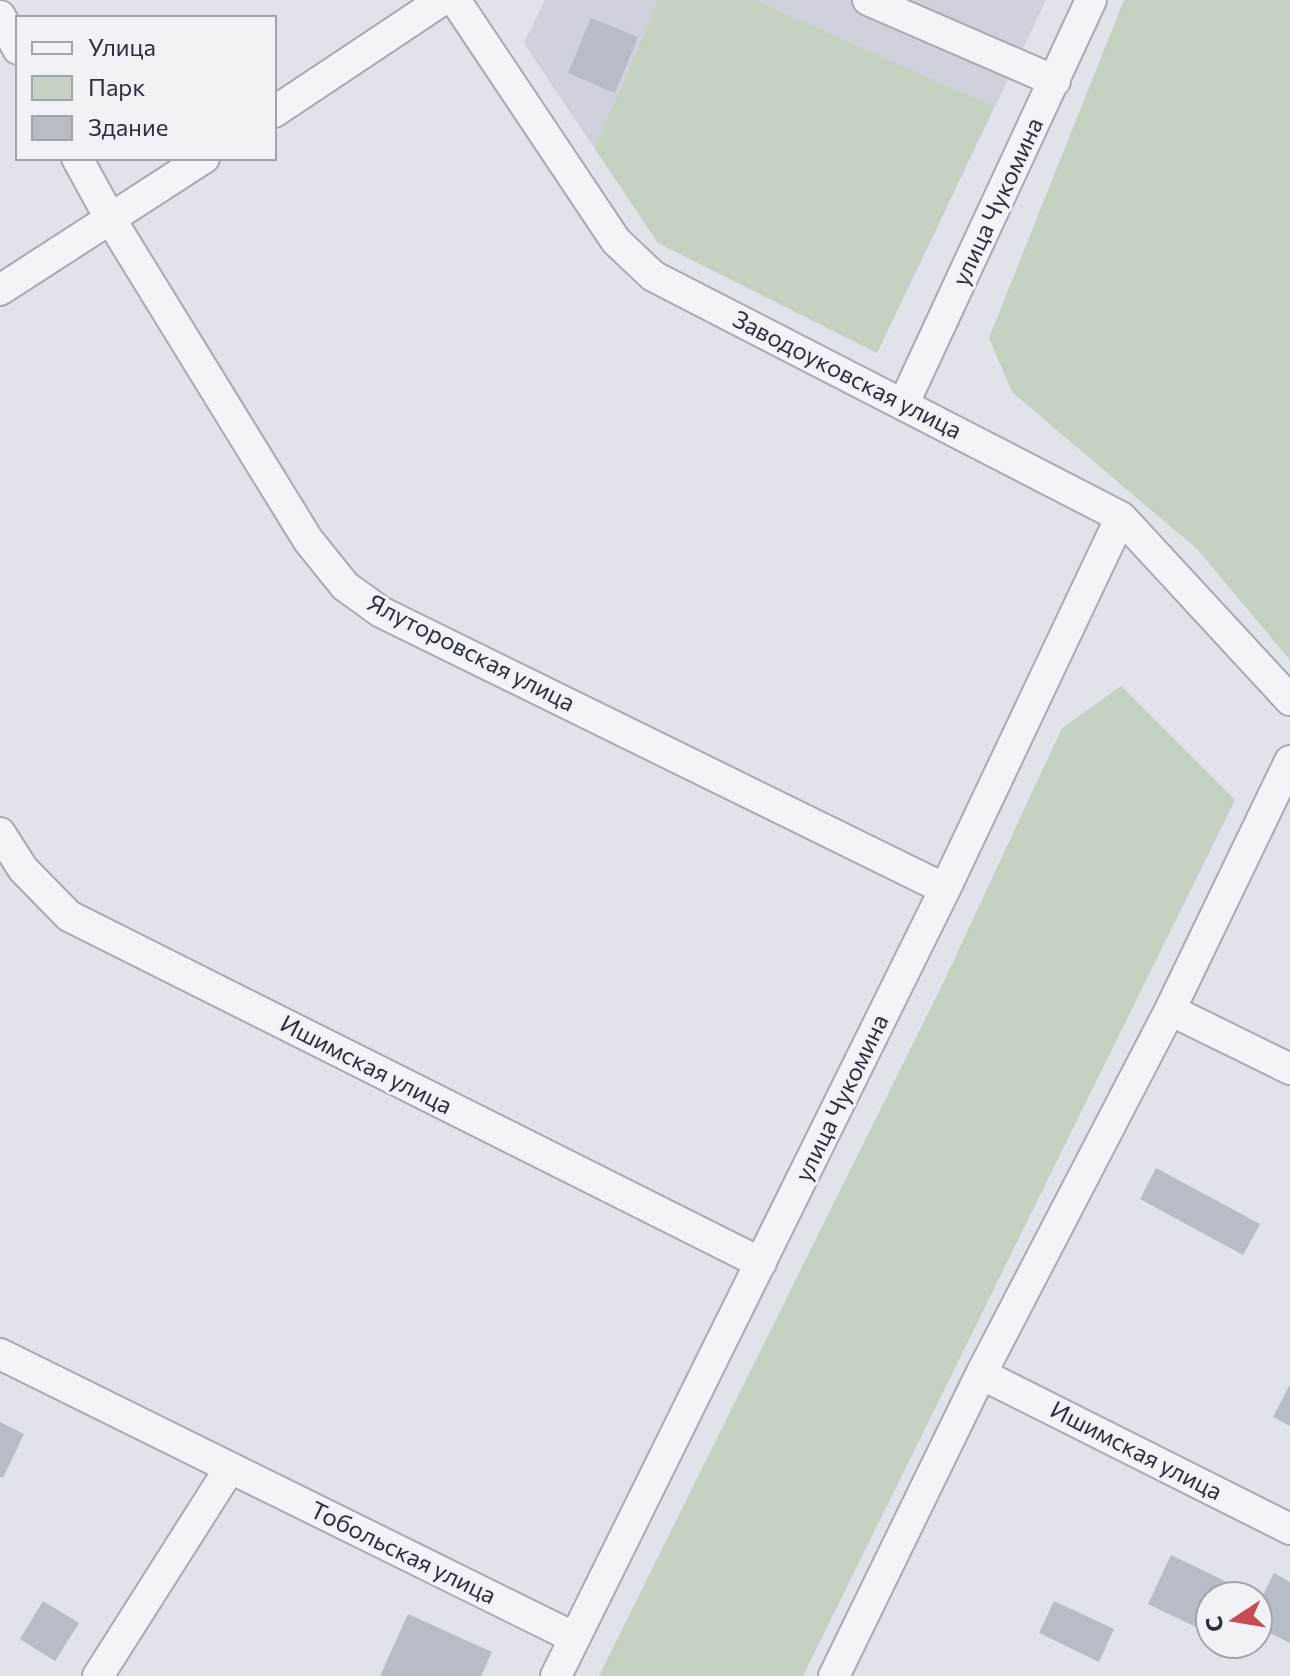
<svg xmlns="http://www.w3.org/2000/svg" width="1290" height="1676" font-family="Commissioner,sans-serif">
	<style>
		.built { fill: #cfd2da }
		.green { fill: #c5d2c2 }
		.building { fill: #b8bcc5 }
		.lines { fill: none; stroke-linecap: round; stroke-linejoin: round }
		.street-casing { stroke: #a6aab3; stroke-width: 34 }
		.street { stroke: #f3f4f7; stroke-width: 30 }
		.labels { text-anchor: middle; stroke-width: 6; stroke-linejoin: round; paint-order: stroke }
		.street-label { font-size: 24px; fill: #2a303f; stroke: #f0f2f6 }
	</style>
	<rect width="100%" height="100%" fill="#e0e3e9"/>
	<!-- built -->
	<path class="built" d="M545,0H1046L877,353L658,243L524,43Z"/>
	<!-- green -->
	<path class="green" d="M659,0H755L994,107L877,353L658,243L595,149Z
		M1124,0H1290V660L1197,549L1012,392L989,338Z
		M1121,686L1235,800L803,1676H599L946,977L1062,728Z"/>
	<!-- building -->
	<path class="building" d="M591,18L638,37L615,93L568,73Z
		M1156,1168L1260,1224L1243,1255L1140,1199Z
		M1290,1384V1426L1273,1417Z
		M0,1422L24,1434L3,1478L0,1477Z
		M1171,1555L1229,1583L1223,1596H1210V1624L1206,1632L1148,1604Z
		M1274,1573L1290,1582V1643L1258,1627V1604Z
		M43,1601L79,1623L55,1661L20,1639Z
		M1054,1601L1114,1629L1099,1662L1039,1633Z
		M408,1614L492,1652L481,1676H380Z"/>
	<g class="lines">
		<!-- street casing -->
		<g class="street-casing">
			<path id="street" d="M455,0L616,241L653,276L1121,517L1290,700
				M868,0L1055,81
				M0,16L18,49
				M274,112L442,0
				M77,158L111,220L308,540L345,586L381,612L945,889
				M0,290L204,158
				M904,403L1091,0
				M0,833L23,869L69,916L761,1263
				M1170,1010L1290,1069
				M0,1354L575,1638
				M981,1374L1290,1529
				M98,1676L230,1468
				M556,1676L945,889L1121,517
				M834,1676L981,1374L1170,1010L1290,761"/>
		</g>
		<!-- street -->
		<use href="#street" class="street"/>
	</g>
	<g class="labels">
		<!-- street labels -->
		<g class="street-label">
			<text transform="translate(998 202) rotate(-65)" y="8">улица Чукомина</text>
			<text transform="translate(847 375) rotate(27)" y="8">Заводоуковская улица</text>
			<text transform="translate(471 653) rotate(27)" y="8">Ялуторовская улица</text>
			<text transform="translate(366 1065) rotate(27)" y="8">Ишимская улица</text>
			<text transform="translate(842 1098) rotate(-64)" y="8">улица Чукомина</text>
			<text transform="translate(1136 1451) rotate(27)" y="8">Ишимская улица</text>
			<text transform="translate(403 1553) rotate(26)" y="8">Тобольская улица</text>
		</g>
	</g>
	<!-- legend -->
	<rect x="16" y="16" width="260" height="144" fill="#f0f2f6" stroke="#a1a4ad" stroke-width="2"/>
	<rect x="32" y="42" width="40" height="12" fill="#f3f4f7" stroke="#a1a4ad" stroke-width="2"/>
	<text x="88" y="56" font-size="24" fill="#2a303f">Улица</text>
	<rect x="32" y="76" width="40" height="24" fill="#c5d2c2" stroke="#a1a4ad" stroke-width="2"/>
	<text x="88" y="96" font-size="24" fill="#2a303f">Парк</text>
	<rect x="32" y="116" width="40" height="24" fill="#b8bcc5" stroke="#a1a4ad" stroke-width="2"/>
	<text x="88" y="136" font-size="24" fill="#2a303f">Здание</text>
	<!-- north arrow -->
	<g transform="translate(1234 1620) rotate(258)"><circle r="38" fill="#f0f2f6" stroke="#a1a4ad" stroke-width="2"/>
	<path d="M0-6L14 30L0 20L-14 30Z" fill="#c84b54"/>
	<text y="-12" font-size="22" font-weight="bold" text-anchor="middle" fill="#2a303f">С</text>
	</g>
</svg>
